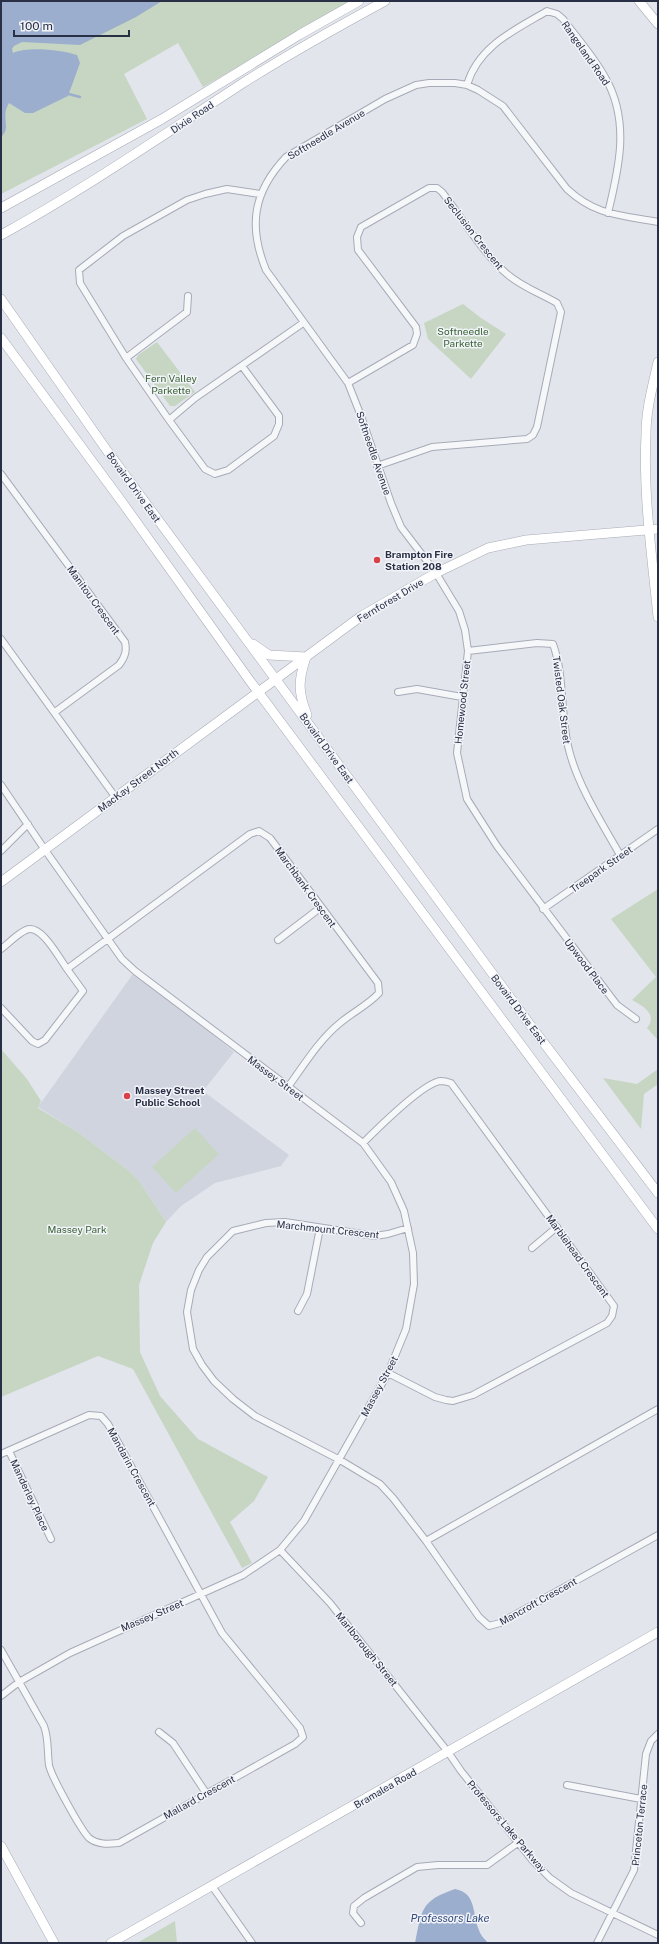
<svg xmlns="http://www.w3.org/2000/svg" width="659" height="1944" font-family="'Public Sans',sans-serif">
	<style>
		.built { fill: #d0d4de }
		.green { fill: #c6d6c3 }
		.water { fill: #9caecd }
		.lines { fill: none; stroke-linecap: round; stroke-linejoin: round }
		.stream { stroke: #9caecd; stroke-width: 2.5 }
		.street-casing { stroke: #a7abb7; stroke-width: 8 }
		.secondary-casing { stroke: #a7abb7; stroke-width: 10 }
		.street { stroke: #f6f7f9; stroke-width: 6 }
		.secondary { stroke: #fff; stroke-width: 9 }
		.poi-dot { fill: #d74148; stroke: #f2f4f9; stroke-width: 1.5 }
		.labels { text-anchor: middle; stroke-width: 3; stroke-linejoin: round; paint-order: stroke }
		.street-label { font-size: 10px; fill: #293045; stroke: #f2f4f9 }
		.park-label { font-size: 10px; fill: #396235; stroke: #f2f4f9 }
		.poi-label { font-size: 10px; font-weight: bold; fill: #293045; stroke: #f2f4f9; text-anchor: start }
		.water-label { font-size: 11px; font-style: italic; fill: #304a7c; stroke: #f2f4f9 }
	</style>
	<rect width="100%" height="100%" fill="#e2e5ec"/>
	<!-- built -->
	<path class="built" d="M135,971L234,1052L203,1091L289,1155L281,1166L215,1183L181,1206L166,1222L139,1181L129,1171L79,1133L38,1107Z"/>
	<!-- green -->
	<path class="green" d="M1,1H353L203,87L178,43L124,74L147,119L1,194Z
		M463,304L481,318L506,334L471,379L428,339L424,323Z
		M157,342L195,392L175,406H170L136,359L138,355Z
		M658,889V1040L647,1028C658,1014 643,1006 632,1000L656,977L611,919Z
		M1,1049L27,1079L41,1101L38,1108L79,1133L129,1171L139,1181L166,1222L153,1243L139,1285L140,1352L160,1396L198,1439L268,1477L254,1501L230,1522L252,1563L242,1568L133,1369L98,1356L1,1397Z
		M658,1069V1084L644,1094L641,1129L603,1078L637,1084Z
		M195,1128L219,1154L176,1193L152,1167Z
		M175,1921L177,1943H137Z"/>
	<!-- water -->
	<path class="water" d="M1,1H162L136,17L80,45L22,42L14,46L12,49L13,53C28,46 62,50 77,55L80,63L68,96L33,113H25L9,103C0,118 12,127 1,137Z
		M455,1889C477,1893 472,1914 479,1930C480,1935 485,1939 488,1943H415C422,1910 420,1901 455,1889Z"/>
	<g class="lines">
		<!-- stream -->
		<path class="stream" d="M65,93L80,97"/>
		<!-- street casing -->
		<g class="street-casing">
			<path id="street" d="M467,85C478,46 515,30 547,11L557,14L563,19C577,38 595,58 606,79C630,122 619,168 608,213
				M126,358L187,312L188,296
				M242,366L279,416V424L274,436L228,470L215,474L205,469L169,420L195,398L303,323
				M348,383L413,345L417,334L416,327L358,250L357,237L361,227L429,188H437L442,192C460,215 485,256 507,274C522,287 540,293 557,303L561,312L537,427L533,435L527,439L432,447L377,466
				M169,420L126,358L80,283L79,270L123,236L187,200L205,194L227,189L260,194
				M1,474L125,642C127,651 125,657 119,665L55,712
				M1,639L116,798
				M468,651L537,643L553,644C565,677 560,716 569,750C578,786 602,823 620,855
				M398,692L417,689L462,697
				M1,785L45,850L122,959L135,971L363,1143L391,1182L404,1211L413,1253L414,1284L406,1329L388,1373L304,1521L280,1550L243,1575L70,1653L19,1682L1,1696
				M1,851L28,824
				M543,909L658,829
				M278,940L320,908
				M1,949C9,943 17,934 26,930C41,923 59,958 67,969
				M1,1008L32,1041L38,1044L45,1040L83,991L67,969L250,834L259,831L270,838L378,983L379,993C368,1005 353,1012 340,1023C319,1040 304,1065 288,1087
				M636,1019L617,1005L497,846L467,799L457,753L468,651L465,630L459,611L436,573L401,527L391,503L361,416L348,383L266,270C248,226 253,192 286,157L385,99L416,85L429,83H455L467,85L478,90L503,106L567,189C596,216 621,215 658,222
				M363,1143C377,1129 424,1082 441,1081C444,1081 448,1082 451,1083L614,1306L612,1316L607,1323L473,1395L453,1401L446,1400L435,1397L388,1373
				M408,1228L388,1234L375,1236L285,1222L266,1223L233,1231L207,1257L199,1270L191,1290L187,1312L193,1349L202,1365L214,1381L233,1399L255,1416L340,1460L380,1484L393,1498L426,1541L479,1617L489,1626L500,1623L658,1535
				M532,1248L557,1227
				M298,1311L307,1294L320,1228
				M9,1451L51,1539
				M1,1454L89,1415L101,1416L108,1424L222,1633L300,1728L303,1737L295,1744L119,1843C108,1844 98,1845 89,1838C81,1830 51,1776 49,1765C47,1750 49,1740 44,1726L1,1650
				M426,1541L658,1409
				M280,1550L330,1603L448,1752L461,1771L533,1861L550,1878L571,1893L658,1935
				M159,1732L173,1743L206,1793
				M567,1785L641,1799
				M212,1886L252,1943
				M361,1923L353,1913L354,1906L364,1898L417,1867L438,1865H487L519,1842
				M597,1943L634,1870L646,1754L651,1741L658,1734"/>
		</g>
		<!-- secondary casing -->
		<g class="secondary-casing">
			<path id="secondary" d="M639,1L658,24
				M1,208L162,119L299,35L359,1
				M1,235C85,189 163,135 243,83C289,54 337,27 385,1
				M1,299L108,452L246,639L534,1030L658,1193
				M1,338L122,502L250,681L658,1229
				M658,362C653,385 646,409 646,434C643,495 652,556 658,617
				M253,644L269,655L306,657
				M306,657C298,681 298,692 307,715
				M1,882L360,617L436,573L488,548L526,540L658,529
				M1,1846L54,1943
				M111,1943L658,1632"/>
		</g>
		<!-- street -->
		<use href="#street" class="street"/>
		<!-- secondary -->
		<use href="#secondary" class="secondary"/>
	</g>
	<!-- markers -->
	<g class="poi-dot">
		<circle cx="377" cy="560" r="4"/>
		<circle cx="127" cy="1096" r="4"/>
	</g>
	<g class="labels">
		<!-- street labels -->
		<g class="street-label">
			<text transform="translate(586 53) rotate(55)" y="4">Rangeland Road</text>
			<text transform="translate(192 117) rotate(-34)" y="4">Dixie Road</text>
			<text transform="translate(326 134) rotate(-31)" y="4">Softneedle Avenue</text>
			<text transform="translate(474 233) rotate(52)" y="4">Seclusion Crescent</text>
			<text transform="translate(374 453) rotate(71)" y="4">Softneedle Avenue</text>
			<text transform="translate(134 487) rotate(54)" y="4">Bovaird Drive East</text>
			<text transform="translate(94 600) rotate(54)" y="4">Manitou Crescent</text>
			<text transform="translate(390 600) rotate(-31)" y="4">Fernforest Drive</text>
			<text transform="translate(562 700) rotate(83)" y="4">Twisted Oak Street</text>
			<text transform="translate(462 702) rotate(-84)" y="4">Homewood Street</text>
			<text transform="translate(327 748) rotate(54)" y="4">Bovaird Drive East</text>
			<text transform="translate(138 780) rotate(-37)" y="4">MacKay Street North</text>
			<text transform="translate(601 869) rotate(-35)" y="4">Treepark Street</text>
			<text transform="translate(306 887) rotate(54)" y="4">Marchbank Crescent</text>
			<text transform="translate(587 966) rotate(53)" y="4">Upwood Place</text>
			<text transform="translate(519 1009) rotate(53)" y="4">Bovaird Drive East</text>
			<text transform="translate(276 1078) rotate(37)" y="4">Massey Street</text>
			<text transform="translate(328 1229) rotate(6)" y="4">Marchmount Crescent</text>
			<text transform="translate(578 1256) rotate(54)" y="4">Marblehead Crescent</text>
			<text transform="translate(379 1386) rotate(-62)" y="4">Massey Street</text>
			<text transform="translate(132 1467) rotate(61)" y="4">Mandarin Crescent</text>
			<text transform="translate(30 1495) rotate(65)" y="4">Manderley Place</text>
			<text transform="translate(538 1601) rotate(-29)" y="4">Mancroft Crescent</text>
			<text transform="translate(152 1615) rotate(-23)" y="4">Massey Street</text>
			<text transform="translate(367 1649) rotate(51)" y="4">Marlborough Street</text>
			<text transform="translate(385 1788) rotate(-30)" y="4">Bramalea Road</text>
			<text transform="translate(199 1797) rotate(-29)" y="4">Mallard Crescent</text>
			<text transform="translate(639 1825) rotate(-84)" y="4">Princeton Terrace</text>
			<text transform="translate(507 1826) rotate(50)" y="4">Professors Lake Parkway</text>
		</g>
		<!-- park labels -->
		<g class="park-label">
			<text x="463" y="335">Softneedle<tspan x="463" dy="12">Parkette</tspan></text>
			<text x="171" y="382">Fern Valley<tspan x="171" dy="12">Parkette</tspan></text>
			<text x="77" y="1233">Massey Park</text>
		</g>
		<!-- poi labels -->
		<g class="poi-label">
			<text x="385" y="558">Brampton Fire<tspan x="385" dy="12">Station 208</tspan></text>
			<text x="135" y="1094">Massey Street<tspan x="135" dy="12">Public School</tspan></text>
		</g>
		<!-- water labels -->
		<g class="water-label">
			<text x="450" y="1922">Professors Lake</text>
		</g>
	</g>
	<!-- border -->
	<rect width="659" height="1944" fill="none" stroke="#293045" stroke-width="4"/>
	<!-- scale -->
	<path d="M14 30v6h115v-6" fill="none" stroke="#293045" stroke-width="2"/>
	<text x="20" y="30" font-size="12" fill="#293045" stroke="#f2f4f9" stroke-width="3" paint-order="stroke">100 m</text>
</svg>
